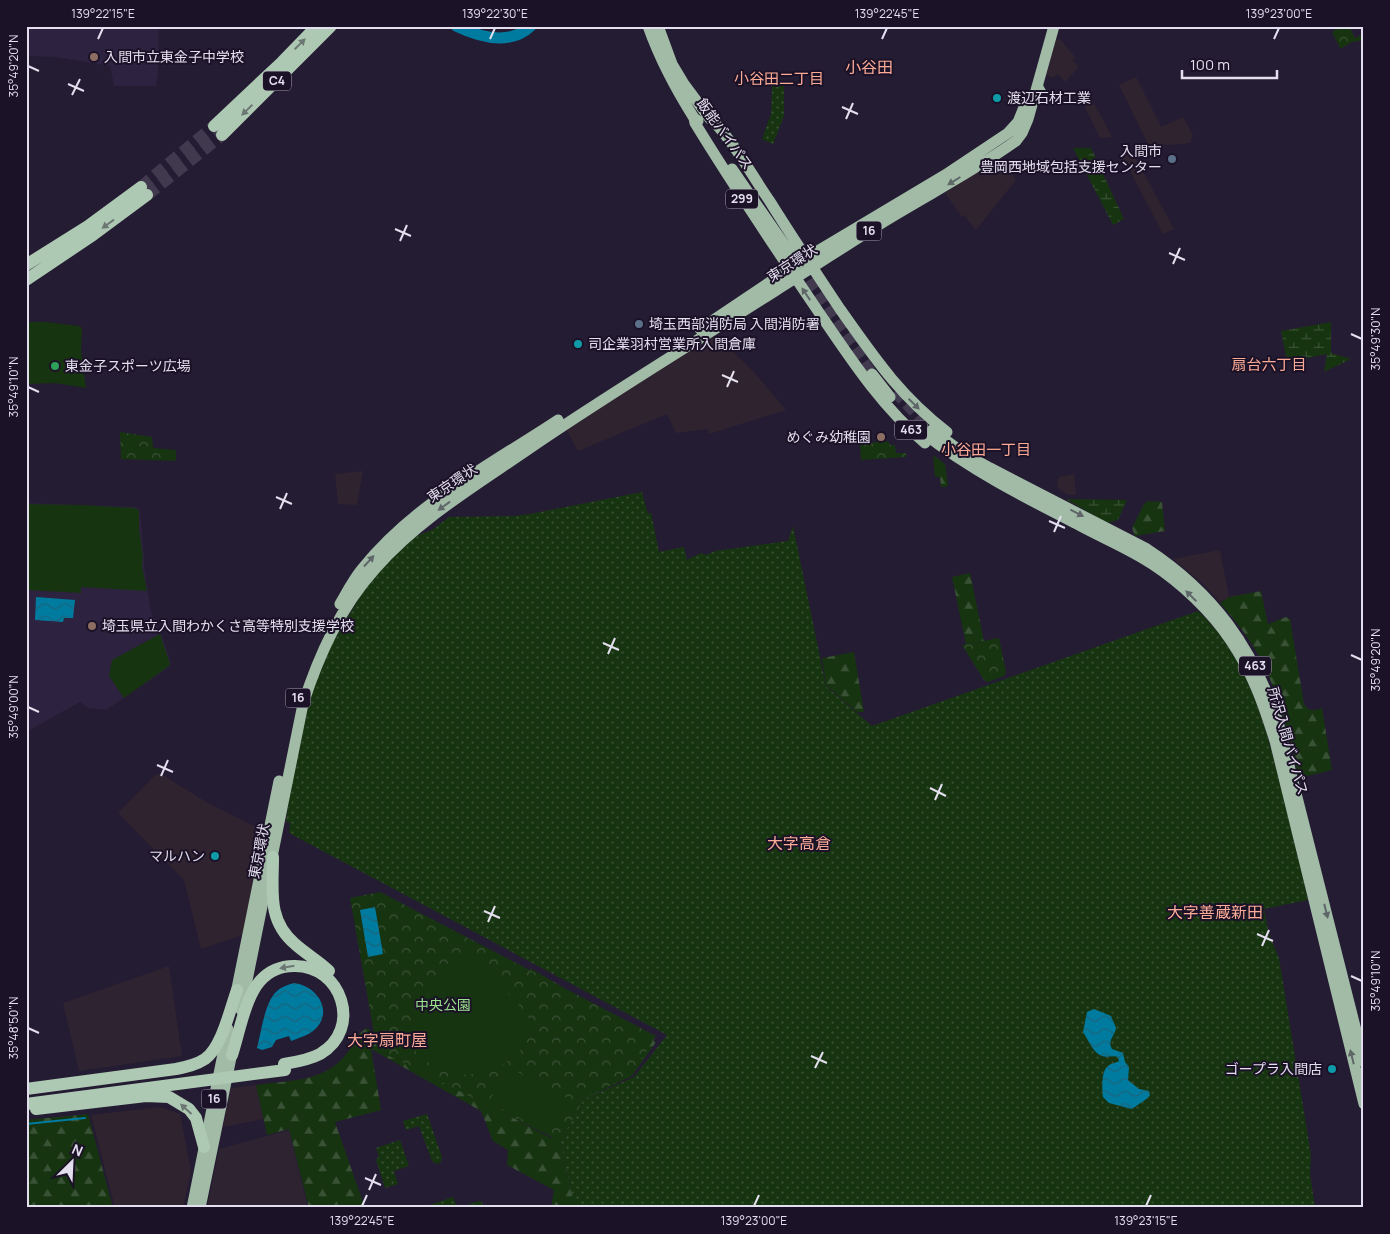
<svg xmlns="http://www.w3.org/2000/svg" width="1390" height="1234" font-family="Manrope,'Noto Sans JP',sans-serif">
	<style>
		.commercial { fill: #2f2330 }
		.industrial { fill: #2e2331 }
		.built { fill: #2d223f }
		.grass { fill: url(#grass-dots) }
		.forest { fill: url(#forest-firs) }
		.wetland { fill: url(#wetland-marsh) }
		.park { fill: url(#park-crowns) }
		.pitch { fill: #173411 }
		.water { fill: url(#water-waves) }
		.lines { fill: none; stroke-linecap: round; stroke-linejoin: round }
		.stream { stroke: #007ba0; stroke-width: 2 }
		.river { stroke: #007ba0; stroke-width: 11 }
		.trunk-tunnel { stroke: #41394e; stroke-width: 11; stroke-dasharray: 11 5.5; stroke-linecap: butt }
		.motorway-tunnel { stroke: #41394e; stroke-width: 12; stroke-dasharray: 12 6; stroke-linecap: butt }
		.trunk { stroke: #a2bba7; stroke-width: 11 }
		.motorway { stroke: #aec9b3; stroke-width: 12 }
		.motorway-bridge { stroke: #aec9b3; stroke-width: 12 }
		.oneway { fill: #6c7774 }
		.oneway2 { fill: #5e6668 }
		.ticks { fill: none; stroke: #e4dfee; stroke-width: 2 }
		.education-dot { fill: #8d6e63; stroke: #1b1228; stroke-width: 2 }
		.culture-dot { fill: #0f9aa8; stroke: #1b1228; stroke-width: 2 }
		.service-dot { fill: #5c6f8a; stroke: #1b1228; stroke-width: 2 }
		.leisure-dot { fill: #2e9e5b; stroke: #1b1228; stroke-width: 2 }
		.labels { text-anchor: middle; stroke-width: 4; stroke-linejoin: round; paint-order: stroke }
		.shield { fill: #1b1228; stroke: #a8a2b3; stroke-width: 1 }
		.shield-label { font-size: 12px; font-weight: bold; fill: #e4dfee }
		.poi-label { font-size: 14px; fill: #e4dfee; stroke: #1b1228; text-anchor: start }
		.street-label { font-size: 14px; fill: #e4dfee; stroke: #1b1228 }
		.park-label { font-size: 14px; fill: #9ae28c; stroke: #1b1228 }
		.neighbourhood-label { font-size: 15px; fill: #fcab96; stroke: #1b1228 }
		.quarter-label { font-size: 16px; fill: #fcab96; stroke: #1b1228 }
		.neatline { fill: none; stroke: #e4dfee; stroke-width: 2 }
		.ticks-label { font-size: 12px; text-anchor: middle; fill: #e4dfee }
	</style>
	<defs>
		<pattern id="grass-dots" width="8" height="8" patternUnits="userSpaceOnUse" patternTransform="scale(1.25)"><rect width="8" height="8" fill="#173411"/><path d="M2 2h.1M6 6h.1" fill="none" stroke="#395134" stroke-width="1.8" stroke-linecap="round"/></pattern>
		<pattern id="forest-firs" width="22" height="20" patternUnits="userSpaceOnUse" patternTransform="scale(1.25)"><rect width="22" height="20" fill="#173411"/><path d="M5 1l3.5 6h-7zM16 11l3.5 6h-7z" fill="#395134"/></pattern>
		<pattern id="wetland-marsh" width="20" height="14" patternUnits="userSpaceOnUse" patternTransform="scale(1.25)"><rect width="20" height="14" fill="#173411"/><path d="M1 5h8M5 5V1M11 12h8M15 12V8" fill="none" stroke="#395134"/></pattern>
		<pattern id="park-crowns" width="20" height="18" patternUnits="userSpaceOnUse" patternTransform="scale(1.25)"><rect width="20" height="18" fill="#173411"/><path d="M2 6a3 3 0 1 1 6 0M12 15a3 3 0 1 1 6 0" fill="none" stroke="#395134"/></pattern>
		<pattern id="water-waves" width="16" height="10" patternUnits="userSpaceOnUse" patternTransform="scale(1.25)"><rect width="16" height="10" fill="#007ba0"/><path d="M0 5q4-4 8 0t8 0" fill="none" stroke="#1b657c"/></pattern>
	</defs>
	<rect width="100%" height="100%" fill="#241c32"/>
	<!-- commercial -->
	<path class="commercial" d="M1060,39L1076,58L1072,60L1079,67L1065,82L1058,74L1053,78L1046,75L1056,40Z
		M1136,77L1161,127L1183,117L1193,135L1190,143L1170,145L1148,144L1119,85Z
		M1089,94L1112,137L1100,138L1081,99Z
		M1120,152L1133,153L1174,229L1163,234Z
		M1001,157L1016,180L976,230L964,215L962,217L945,193L977,172L991,192L978,172Z
		M715,334L752,370L786,410L709,434L708,429L676,433L667,414L578,451L566,429Z
		M363,471L357,505L338,504L335,474Z
		M1074,474L1076,495H1068L1058,488L1057,481L1059,477Z
		M1220,550L1229,597L1220,602L1202,583L1173,559Z
		M161,774L208,803L264,831L243,935L201,949L184,880L118,813L155,775Z
		M256,1085L263,1119L223,1127L231,1088Z
		M160,1107L180,1114L191,1171L183,1208H115L91,1115Z"/>
	<!-- industrial -->
	<path class="industrial" d="M169,966L182,1056L79,1071L63,1003Z
		M289,1130L308,1208H207L219,1149Z"/>
	<!-- built -->
	<path class="built" d="M26,26H159L158,73L156,86H114L110,66L55,57L26,56Z
		M26,503L136,507L140,511L144,558V566L151,612L163,639L171,663L169,667L106,710L88,708L80,702L26,732Z"/>
	<!-- grass -->
	<path class="grass" d="M784,84V116L773,144L762,139L771,114L772,86Z
		M642,492L648,514L651,513L659,552L684,547L687,560L701,553L706,555L715,551L788,541L793,526L826,686L872,726L1198,611C1249,659 1266,727 1282,792C1291,828 1300,864 1308,900L1264,909L1269,934L1279,958L1311,1155L1310,1174L1315,1208H575L560,1141L584,1099L634,1077L667,1035L289,833L290,823L286,821L292,777L310,698L329,649L362,593L382,568L416,536L432,530L449,517L514,516L530,514Z
		M427,1114L442,1157L441,1162L437,1164L432,1161L419,1126L406,1130L403,1121Z
		M400,1140L409,1166L394,1171L398,1184L385,1188L376,1160L379,1156L376,1148Z
		M453,1197L458,1208L479,1201L482,1202L484,1208H421Z"/>
	<!-- forest -->
	<path class="forest" d="M933,455L945,464L948,485L946,487H941L940,477H935Z
		M1148,501L1162,502L1165,531L1135,536L1132,528L1144,504Z
		M970,573L984,641L966,644L952,577Z
		M1261,591L1268,624L1286,617L1290,619L1304,704C1309,712 1314,711 1322,708L1332,770L1299,778C1288,732 1278,687 1253,646C1244,631 1232,617 1220,603L1229,597Z
		M854,652L864,712H857L826,685L822,658Z
		M530,968L656,1042L632,1076L584,1099L560,1141L575,1208H551L554,1190L507,1165L508,1150L493,1141L481,1111L371,1049L381,1110L335,1122L365,1208H309L289,1129L267,1135L256,1085C287,1080 320,1083 343,1058C353,1048 354,1035 367,1028L487,1104L551,1138L570,1097L543,1019Z
		M88,1114L113,1208H26V1120Z"/>
	<!-- wetland -->
	<path class="wetland" d="M1073,148H1091L1124,219L1113,225Z
		M1331,322V353L1351,359L1324,372L1327,354L1287,362L1281,331Z
		M1066,499L1127,500L1118,520L1107,523Z"/>
	<!-- park -->
	<path class="park" d="M1342,26H1349L1355,38L1363,34L1364,40L1352,42L1342,48H1340L1332,32Z
		M120,432L152,437L153,448L176,450V461L121,459Z
		M885,441L889,442L890,445H895L896,453H906V457L861,460L860,444Z
		M999,638L1006,672L1004,676L988,682L984,680L962,645Z
		M380,892L656,1036L631,1075L584,1099L560,1141L377,1050L350,898Z"/>
	<!-- pitch -->
	<path class="pitch" d="M26,322H46L79,326L82,328L81,350L86,388L55,383L26,384Z
		M26,504L82,505L135,508L139,511V528L143,557L142,566L147,591L81,587V593L26,590Z
		M160,634L170,664L169,666L124,698L109,676L112,660Z
		M470,956C476,961 526,1011 528,1016C539,1053 489,1079 458,1074C445,1072 431,1065 421,1057C416,1052 410,1045 409,1038C407,1025 443,972 451,958Z
		M508,1067L567,1098L549,1133L489,1102Z"/>
	<!-- water -->
	<path class="water" d="M36,597L75,600L73,618H64L63,622L35,620Z
		M375,907L383,954L368,957L360,910Z
		M294,983C318,986 335,1013 313,1031C307,1036 298,1038 291,1041L289,1036L276,1040L272,1047L262,1050L257,1048C261,1033 265,1002 276,992C281,987 287,985 294,983Z
		M1094,1009L1111,1016L1116,1028C1115,1036 1107,1040 1112,1049L1123,1053L1125,1062L1129,1067L1128,1080L1139,1089L1149,1091L1150,1095C1148,1099 1137,1105 1132,1109L1109,1103L1103,1097C1102,1089 1101,1071 1108,1066C1111,1063 1116,1063 1119,1061L1118,1057C1113,1055 1107,1058 1102,1056C1093,1053 1088,1039 1083,1032L1087,1012Z"/>
	<g class="lines">
		<!-- stream -->
		<path class="stream" d="M26,1124L85,1118"/>
		<!-- river -->
		<path class="river" d="M456,26C479,37 510,46 531,26"/>
		<!-- trunk-tunnel -->
		<path class="trunk-tunnel" d="M790,253L872,374
			M895,392L929,428"/>
		<!-- motorway-tunnel -->
		<path class="motorway-tunnel" d="M141,187L214,126
			M147,195L222,135"/>
		<!-- trunk -->
		<path class="trunk" d="M648,26C660,60 675,88 694,118L698,121
			M658,26L672,64L684,84L710,119
			M1038,87C1042,97 1047,98 1057,98
			M706,114C732,138 749,171 769,200C792,237 816,273 840,309C874,357 899,395 947,432
			M694,118L695,123C734,187 776,249 818,311C850,358 881,406 925,443
			M732,169L790,253
			M700,329L806,258L945,175L1008,133L1018,122L1027,100
			M872,374L890,397
			M932,430L963,453L990,468L1147,549C1214,593 1252,647 1278,722L1364,1062
			M922,432C969,469 1022,496 1075,523C1100,537 1128,548 1152,564C1181,583 1211,611 1231,641C1253,674 1263,703 1275,741L1364,1104
			M340,604C347,592 353,580 362,569C414,504 490,465 558,420
			M235,998L279,781
			M241,1010L303,704C319,655 340,608 375,569C421,517 480,483 536,444C614,391 695,342 775,291C812,268 848,244 885,221C929,194 974,171 1016,141L1022,133L1028,119L1054,26
			M192,1208L228,1029
			M200,1208L233,1048"/>
		<!-- motorway -->
		<path class="motorway" d="M214,126L282,62L317,26
			M222,135L331,26
			M26,265L88,226L141,187
			M26,280L93,235L147,195
			M273,857C273,891 267,920 295,944C306,954 319,961 329,971
			M232,1055C239,1034 245,998 260,981C269,971 281,966 294,966C342,965 363,1029 320,1054C309,1060 296,1062 284,1064
			M26,1089L176,1069C186,1067 196,1065 205,1059C222,1047 230,1009 237,990
			M36,1109L146,1096L169,1097L189,1109L196,1118L204,1147"/>
		<!-- motorway-bridge -->
		<path class="motorway-bridge" d="M26,1104L285,1070"/>
	</g>
	<!-- one-way arrows -->
	<defs><path id="oneway-solid" d="M-6-.8H1V-3.2L6.5 0L1 3.2V.8H-6Z" transform="scale(1.25)"/></defs>
	<g class="oneway">
		<use href="#oneway-solid" transform="translate(300 44) rotate(-45)"/>
		<use href="#oneway-solid" transform="translate(247 110) rotate(136)"/>
		<use href="#oneway-solid" transform="translate(108 224) rotate(144)"/>
		<use href="#oneway-solid" transform="translate(287 967) rotate(170)"/>
		<use href="#oneway-solid" transform="translate(186 1109) rotate(-138)"/>
	</g>
	<g class="oneway2">
		<use href="#oneway-solid" transform="translate(954 181) rotate(148)"/>
		<use href="#oneway-solid" transform="translate(806 294) rotate(-124)"/>
		<use href="#oneway-solid" transform="translate(914 404) rotate(44)"/>
		<use href="#oneway-solid" transform="translate(444 506) rotate(144)"/>
		<use href="#oneway-solid" transform="translate(1077 513) rotate(27)"/>
		<use href="#oneway-solid" transform="translate(369 561) rotate(-47)"/>
		<use href="#oneway-solid" transform="translate(1191 596) rotate(-136)"/>
		<use href="#oneway-solid" transform="translate(1326 911) rotate(76)"/>
		<use href="#oneway-solid" transform="translate(1352 1057) rotate(-104)"/>
	</g>
	<!-- ticks -->
	<path class="ticks" d="M98,39L103,28M490,39L495,28M882,39L887,28M1274,39L1279,28M28,66L39,71M68,84L84,91M72,95L80,79M842,107L858,114M846,119L853,103M395,229L411,236M400,241L407,225M1169,253L1185,260M1173,264L1180,248M1351,334L1362,339M722,375L738,382M28,387L39,392M727,387L734,371M276,497L292,504M280,509L287,493M1049,521L1065,528M1054,532L1061,516M603,643L619,650M608,654L615,638M1351,655L1362,660M28,707L39,712M157,765L173,772M161,776L168,760M930,788L946,796M935,800L942,784M484,911L500,918M488,922L495,906M1257,934L1273,941M1262,946L1269,930M1351,976L1362,981M28,1028L39,1033M811,1056L827,1063M815,1068L823,1052M365,1178L381,1185M369,1190L376,1174M362,1206L367,1195M754,1206L759,1195M1146,1206L1151,1195"/>
	<!-- markers -->
	<g class="education-dot">
		<circle cx="94" cy="57" r="5"/>
		<circle cx="881" cy="437" r="5"/>
		<circle cx="92" cy="626" r="5"/>
	</g>
	<g class="culture-dot">
		<circle cx="997" cy="98" r="5"/>
		<circle cx="578" cy="344" r="5"/>
		<circle cx="215" cy="856" r="5"/>
		<circle cx="1332" cy="1069" r="5"/>
	</g>
	<g class="service-dot">
		<circle cx="1172" cy="159" r="5"/>
		<circle cx="639" cy="324" r="5"/>
	</g>
	<circle class="leisure-dot" cx="55" cy="366" r="5"/>
	<g class="labels">
		<!-- shield labels -->
		<g class="shield">
			<rect x="263" y="71.5" width="28" height="19" rx="4"/>
			<rect x="726" y="189.5" width="32" height="19" rx="4"/>
			<rect x="856.5" y="221.5" width="25" height="19" rx="4"/>
			<rect x="895" y="420.5" width="32" height="19" rx="4"/>
			<rect x="1239" y="656.5" width="32" height="19" rx="4"/>
			<rect x="285.5" y="688.5" width="25" height="19" rx="4"/>
			<rect x="201.5" y="1089.5" width="25" height="19" rx="4"/>
		</g>
		<g class="shield-label">
			<text x="277" y="85">C4</text>
			<text x="742" y="203">299</text>
			<text x="869" y="235">16</text>
			<text x="911" y="434">463</text>
			<text x="1255" y="670">463</text>
			<text x="298" y="702">16</text>
			<text x="214" y="1103">16</text>
		</g>
		<!-- poi labels -->
		<g class="poi-label">
			<text x="104" y="62">入間市立東金子中学校</text>
			<text x="1007" y="103">渡辺石材工業</text>
			<text x="1162" y="156" text-anchor="end">入間市<tspan x="1162" dy="16">豊岡西地域包括支援センター</tspan></text>
			<text x="649" y="329">埼玉西部消防局 入間消防署</text>
			<text x="588" y="349">司企業羽村営業所入間倉庫</text>
			<text x="65" y="371">東金子スポーツ広場</text>
			<text x="871" y="442" text-anchor="end">めぐみ幼稚園</text>
			<text x="102" y="631">埼玉県立入間わかくさ高等特別支援学校</text>
			<text x="205" y="861" text-anchor="end">マルハン</text>
			<text x="1322" y="1074" text-anchor="end">ゴープラ入間店</text>
		</g>
		<!-- street labels -->
		<g class="street-label">
			<text transform="translate(725 134) rotate(54)" y="5">飯能バイパス</text>
			<text transform="translate(792 263) rotate(-33)" y="5">東京環状</text>
			<text transform="translate(452 483) rotate(-34)" y="5">東京環状</text>
			<text transform="translate(1288 741) rotate(74)" y="5">所沢入間バイパス</text>
			<text transform="translate(259 851) rotate(-79)" y="5">東京環状</text>
		</g>
		<!-- park labels -->
		<g class="park-label">
			<text x="443" y="1010">中央公園</text>
		</g>
		<!-- neighbourhood labels -->
		<g class="neighbourhood-label">
			<text x="779" y="84">小谷田二丁目</text>
			<text x="1269" y="370">扇台六丁目</text>
			<text x="986" y="455">小谷田一丁目</text>
		</g>
		<!-- quarter labels -->
		<g class="quarter-label">
			<text x="869" y="73">小谷田</text>
			<text x="799" y="849">大字高倉</text>
			<text x="1215" y="918">大字善蔵新田</text>
			<text x="387" y="1046">大字扇町屋</text>
		</g>
	</g>
	<!-- border -->
	<rect width="1390" height="1234" fill="none" stroke="#1b1228" stroke-width="55"/>
	<!-- north arrow -->
	<g transform="translate(72 1162) rotate(24)" stroke="#1b1228" stroke-width="4" paint-order="stroke">
	<path d="M0-4L9 19L0 12L-9 19Z" fill="#e4dfee"/>
	<text y="-8" font-size="14" font-weight="bold" text-anchor="middle" fill="#e4dfee">N</text>
	</g>
	<!-- scale -->
	<path d="M1182 70v8h95v-8" fill="none" stroke="#e4dfee" stroke-width="2.5"/>
	<text x="1190" y="70" font-size="15" fill="#e4dfee" stroke="#1b1228" stroke-width="4" paint-order="stroke">100 m</text>
	<rect x="28" y="28" width="1334" height="1178" class="neatline"/>
	<g class="ticks-label">
		<text x="103" y="18">139°22'15"E</text>
		<text x="495" y="18">139°22'30"E</text>
		<text x="887" y="18">139°22'45"E</text>
		<text x="1279" y="18">139°23'00"E</text>
		<text transform="translate(14 66) rotate(-90)" y="4">35°49'20"N</text>
		<text transform="translate(1376 339) rotate(-90)" y="4">35°49'30"N</text>
		<text transform="translate(14 387) rotate(-90)" y="4">35°49'10"N</text>
		<text transform="translate(1376 660) rotate(-90)" y="4">35°49'20"N</text>
		<text transform="translate(14 707) rotate(-90)" y="4">35°49'00"N</text>
		<text transform="translate(1376 981) rotate(-90)" y="4">35°49'10"N</text>
		<text transform="translate(14 1028) rotate(-90)" y="4">35°48'50"N</text>
		<text x="362" y="1225">139°22'45"E</text>
		<text x="754" y="1225">139°23'00"E</text>
		<text x="1146" y="1225">139°23'15"E</text>
	</g>
</svg>
